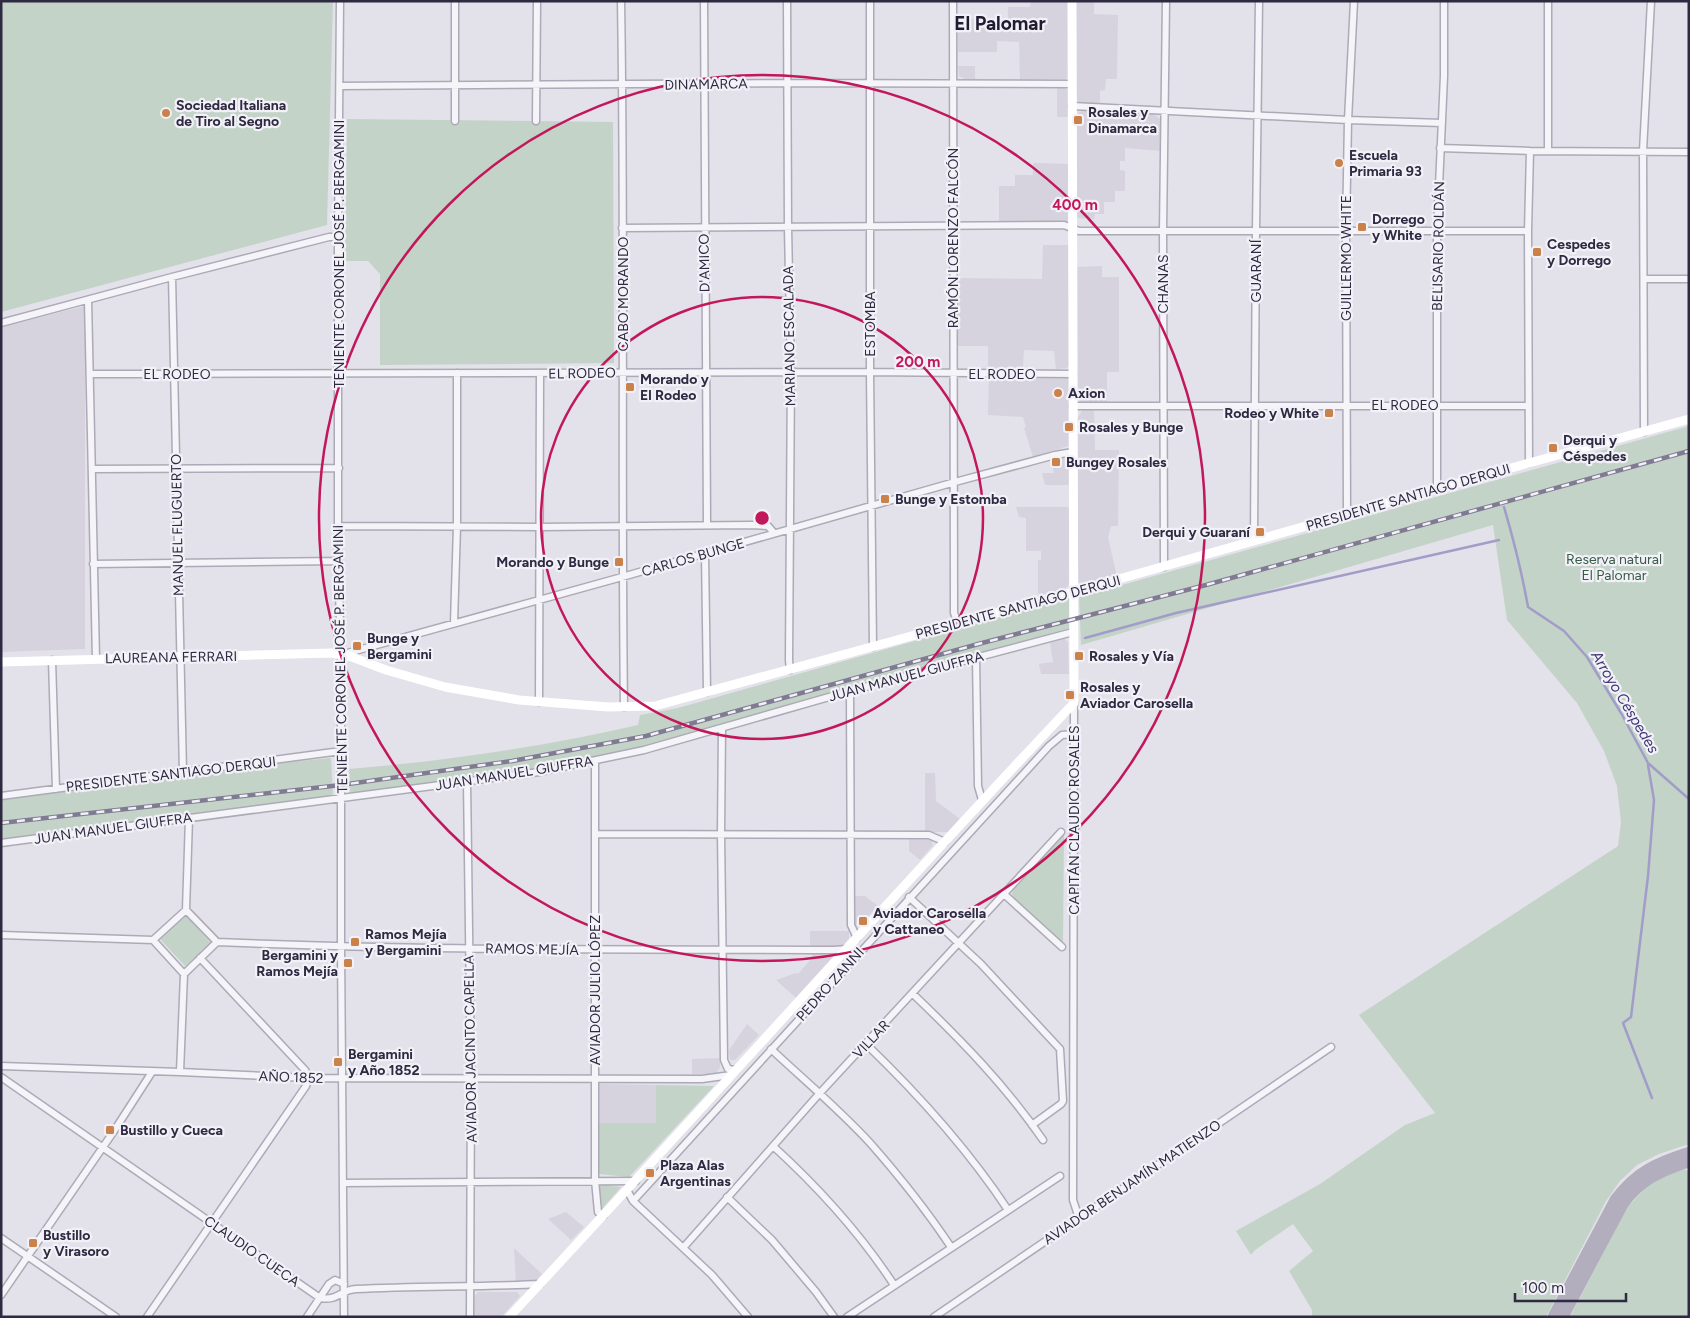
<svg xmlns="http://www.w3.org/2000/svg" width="1690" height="1318" font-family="Figtree,sans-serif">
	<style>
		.built { fill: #d6d3de }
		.green { fill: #c3d3c8 }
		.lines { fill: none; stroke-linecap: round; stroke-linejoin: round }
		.stream { stroke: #a29dc8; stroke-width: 2.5 }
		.taxiway { stroke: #b2aebe; stroke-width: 20 }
		.street-casing { stroke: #adaab7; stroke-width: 9 }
		.street { stroke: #f5f4f8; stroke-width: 6 }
		.secondary { stroke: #fff; stroke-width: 9 }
		.rail-casing { stroke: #807b93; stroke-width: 4.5 }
		.rail { stroke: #f2f1f7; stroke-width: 2.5; stroke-dasharray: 8; stroke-linecap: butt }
		.ring { fill: none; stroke: #c2185b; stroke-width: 2.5 }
		.poi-dot { fill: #ca824a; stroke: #f2f1f7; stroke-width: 2 }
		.labels { text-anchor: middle; stroke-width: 4.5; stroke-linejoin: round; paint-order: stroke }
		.street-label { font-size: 14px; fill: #2f2a41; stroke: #f2f1f7 }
		.poi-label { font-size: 14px; font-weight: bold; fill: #2f2a41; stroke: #f2f1f7; text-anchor: start }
		.park-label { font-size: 14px; fill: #385c46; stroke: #f2f1f7 }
		.water-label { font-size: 15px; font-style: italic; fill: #3e3574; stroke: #f2f1f7 }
		.district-label { font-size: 19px; font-weight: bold; fill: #211c32; stroke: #f2f1f7 }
		.centre { fill: #c2185b; stroke: #f2f1f7; stroke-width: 2.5 }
		.ring-label { font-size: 15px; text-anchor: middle; font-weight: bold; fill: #c2185b; stroke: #f2f1f7; stroke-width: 4.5; stroke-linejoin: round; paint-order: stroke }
	</style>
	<rect width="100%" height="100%" fill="#e3e1e9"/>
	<!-- built -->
	<path class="built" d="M1031,1H1070L1068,77L1066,79L1020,80L1019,42L997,41V52H958V19H1008V7H1030Z
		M1076,1H1094V14L1118,15L1117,79H1106L1105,90L1100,91V103H1081L1078,102L1076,97Z
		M958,66H975V79H965L959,76Z
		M1057,87H1063L1068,90L1070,117H1057Z
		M1084,110L1154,114L1160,119V151L1125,148V161H1120V170L1125,171V191H1115V202H1104V214H1095L1094,219L1076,218V117L1078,113Z
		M1033,163L1070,164L1069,220L1064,222H999V186H1015V175H1033Z
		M1043,245H1069V366L1067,368L1056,369L1054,351L1024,350L1023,368H988V346H958V278L1042,279Z
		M1102,266V277H1119V372H1107V402H1082L1077,399V267Z
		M85,306V649L1,652V327Z
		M989,375L1066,377L1069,378L1070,444L1068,446L1033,457L1024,428L1026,427L1023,417L988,415Z
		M1083,410H1094L1095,450H1119L1118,526H1111L1108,537L1117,577L1081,585L1077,581V418Z
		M1063,456L1070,460V485H1045L1042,473H1054L1051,459Z
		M1016,507H1070V584L1066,588L1038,596V560H1041V551H1026V518L1019,517Z
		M1062,639H1065L1068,642L1069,674H1041L1039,664L1053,662L1050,643Z
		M925,773H935L936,801L960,819L948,832H925Z
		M909,839L931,840L933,845L920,860L909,851Z
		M853,896H865L878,906L859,925L855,924L853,920Z
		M810,931H849V938L842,947H810Z
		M812,954H831L833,955V958L796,998L776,980L796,973L798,974L812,958Z
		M747,1024L759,1035L735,1060H730L729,1050Z
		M720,1058V1068L715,1074H692V1059Z
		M599,1084L656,1085V1123H599Z
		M566,1212L584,1227L571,1240L548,1219Z
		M514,1248L542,1274L534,1283L516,1284Z
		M478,1292H517L520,1296L501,1317H473V1298Z"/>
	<!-- green -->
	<path class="green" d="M1,1H333L327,225L1,312Z
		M347,119L613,122L614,363L380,365V274L368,261H345Z
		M1689,426V1144L1659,1154L1637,1165L1620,1181L1606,1201L1546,1317H1312V1310L1289,1271L1313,1251L1293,1224L1255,1250L1251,1255L1236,1231L1320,1184L1405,1125L1435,1113L1359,1015L1618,846L1621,822L1617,786L1604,751L1577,703L1507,620L1493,525L1081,645L1079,597Z
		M1070,597V628L722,728L539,772L350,794L349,769C447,761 542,747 638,725L640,715L678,708Z
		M331,758L333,796L1,843V796L183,772Z
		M1064,834L1063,943L1013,898L1012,893L1014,889Z
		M186,916L211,943L185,966L160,939Z
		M656,1085L714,1086L629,1177L599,1174V1123H656Z
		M1682,1169L1689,1171V1317H1570L1626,1209L1651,1182L1667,1173Z
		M599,1184L621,1187L602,1209Z"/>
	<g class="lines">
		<!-- stream -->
		<path class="stream" d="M1504,507C1514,541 1522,573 1528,607L1564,631L1587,657L1621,713L1648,763L1689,799
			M1085,638L1176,613L1499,540
			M1648,765L1654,800L1648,876L1631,1017L1623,1023L1652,1098"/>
		<!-- taxiway -->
		<path class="taxiway" d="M1558,1317L1619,1202C1638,1176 1658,1167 1689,1157"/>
		<!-- street casing -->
		<g class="street-casing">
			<path id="street" d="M340,1L338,237V561L341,655V948L344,1317
				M455,1V121
				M621,1C625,237 621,472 624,707
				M704,1L707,525
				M787,1L788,228L791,372L789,660L790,670
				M870,1V372L873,647
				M953,1L954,613L958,623
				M1548,1V150
				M340,86L787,83L1072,84
				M1072,106L1348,120L1442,123
				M536,121L537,1
				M1440,148L1530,151L1689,152
				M622,228L1064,225L1079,231H1528
				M172,277L183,772
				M1644,279H1689
				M88,300L96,659
				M1,323L172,277L329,237H338
				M91,374L870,372L1073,374
				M1073,406H1528
				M1644,432L1643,151L1651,1
				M1529,463L1528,231L1530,151
				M92,469L339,468
				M1437,490V230L1444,76V1
				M1347,514L1346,231L1348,120L1354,1
				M338,526L539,527L752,525L768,526L774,533
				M1254,540L1256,230L1259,1
				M705,553L707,692
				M93,564L338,561
				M1164,567L1163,231L1166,1
				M454,623L457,526V373
				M344,654L622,577L955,482L1055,455L1073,452
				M976,657L978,786L982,800
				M52,660L56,789
				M850,691L851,925L857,938
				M539,702L540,374
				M1074,703L1073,1200L1079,1218
				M722,728L721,833L724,1060L728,1069L736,1070
				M595,761V1180L598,1212L604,1215
				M467,781L471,1078L470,1317
				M1,796L341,751
				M595,834L929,835L945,842
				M1,843L539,772L644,750L850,691L1073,632
				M1005,895L1062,947
				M909,897L981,964L1060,1049L1063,1101L1061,1104L1032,1125
				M186,910L189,818
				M1,935L153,940
				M153,940L184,974L217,942
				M153,940L186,910L217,942
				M217,942C422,951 628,949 834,950L847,949
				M913,994C960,1039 1006,1086 1043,1140
				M866,1044C919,1095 967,1148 1008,1210
				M771,1049C804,1080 840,1110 871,1144C900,1177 927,1211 951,1247
				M1,1066L180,1072L309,1078L702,1079L731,1075
				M180,1072L184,974
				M1,1077L320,1298C339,1301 340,1290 356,1289C417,1286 479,1287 540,1284
				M773,1146C819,1188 860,1233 894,1285
				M343,1183L636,1181
				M627,1190L633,1201L712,1275L748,1317
				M727,1197L772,1240L816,1292L834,1317
				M633,1201L1049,746L1062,735L1074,734
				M1,1238L116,1317
				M683,1248L819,1094L1061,832
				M1,1295L114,1131L152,1072
				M147,1317L306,1086L309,1078L305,1070L200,958
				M307,1317L329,1284L335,1280L344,1284
				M847,1317L1060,1176
				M934,1317L1331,1047"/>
		</g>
		<!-- street -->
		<use href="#street" class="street"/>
		<!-- secondary -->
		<path class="secondary" d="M1,662L331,653L352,657L386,670L445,687L519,700L608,707L655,706L1073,592L1529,463L1689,419
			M509,1317C699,1114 883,905 1074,703L1072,1"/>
		<!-- rail casing -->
		<g class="rail-casing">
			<path id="rail" d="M1,823L341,785L512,761L646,736L982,643L1206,585L1689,451"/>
		</g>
		<!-- rail -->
		<use href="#rail" class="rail"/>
	</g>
	<!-- distance rings -->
	<g class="ring">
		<circle cx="762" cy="518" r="221"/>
		<circle cx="762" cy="518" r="443"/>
	</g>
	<!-- markers -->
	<g class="poi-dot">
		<circle cx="166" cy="113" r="5"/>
		<rect x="1073" y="115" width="10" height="10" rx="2.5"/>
		<circle cx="1339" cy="163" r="5"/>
		<rect x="1357" y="222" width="10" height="10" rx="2.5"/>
		<rect x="1532" y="247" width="10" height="10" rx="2.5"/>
		<rect x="625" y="382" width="10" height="10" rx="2.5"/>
		<circle cx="1058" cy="393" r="5"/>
		<rect x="1324" y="408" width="10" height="10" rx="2.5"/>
		<rect x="1064" y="422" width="10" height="10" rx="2.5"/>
		<rect x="1548" y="443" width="10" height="10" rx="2.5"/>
		<rect x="1051" y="457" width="10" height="10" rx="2.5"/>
		<rect x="880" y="494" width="10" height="10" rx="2.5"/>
		<rect x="1255" y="527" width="10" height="10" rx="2.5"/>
		<rect x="614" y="557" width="10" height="10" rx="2.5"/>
		<rect x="352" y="641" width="10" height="10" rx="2.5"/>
		<rect x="1074" y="651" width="10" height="10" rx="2.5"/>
		<rect x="1065" y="690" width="10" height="10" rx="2.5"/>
		<rect x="858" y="916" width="10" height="10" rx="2.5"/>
		<rect x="350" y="937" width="10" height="10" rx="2.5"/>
		<rect x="343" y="958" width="10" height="10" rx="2.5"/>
		<rect x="333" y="1057" width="10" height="10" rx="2.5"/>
		<rect x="105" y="1125" width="10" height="10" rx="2.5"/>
		<rect x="645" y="1168" width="10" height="10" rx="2.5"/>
		<rect x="28" y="1238" width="10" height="10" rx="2.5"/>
	</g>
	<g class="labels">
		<!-- street labels -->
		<g class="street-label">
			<text transform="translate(706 84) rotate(-1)" y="5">DINAMARCA</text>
			<text transform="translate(953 238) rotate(-90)" y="5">RAMÓN LORENZO FALCÓN</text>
			<text transform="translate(1438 246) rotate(-89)" y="5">BELISARIO ROLDÁN</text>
			<text transform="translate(339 254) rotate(-90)" y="5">TENIENTE CORONEL JOSÉ P. BERGAMINI</text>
			<text transform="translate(1346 258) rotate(-90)" y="5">GUILLERMO WHITE</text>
			<text transform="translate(704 263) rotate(-91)" y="5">D'AMICO</text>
			<text transform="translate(1256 271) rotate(-90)" y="5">GUARANÍ</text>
			<text transform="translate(1163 284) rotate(-90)" y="5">CHANAS</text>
			<text transform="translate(623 294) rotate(-90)" y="5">CABO MORANDO</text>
			<text transform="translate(870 324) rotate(-90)" y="5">ESTOMBA</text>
			<text transform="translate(789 336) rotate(-91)" y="5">MARIANO ESCALADA</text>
			<text transform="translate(582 373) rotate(-1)" y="5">EL RODEO</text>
			<text x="177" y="379">EL RODEO</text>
			<text x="1002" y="379">EL RODEO</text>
			<text x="1405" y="410">EL RODEO</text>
			<text transform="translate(1408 497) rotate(-16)" y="5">PRESIDENTE SANTIAGO DERQUI</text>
			<text transform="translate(177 525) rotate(-91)" y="5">MANUEL FLUGUERTO</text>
			<text transform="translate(693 557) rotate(-16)" y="5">CARLOS BUNGE</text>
			<text transform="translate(1018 607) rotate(-15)" y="5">PRESIDENTE SANTIAGO DERQUI</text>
			<text transform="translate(171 657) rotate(-1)" y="5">LAUREANA FERRARI</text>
			<text transform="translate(340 659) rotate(-91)" y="5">TENIENTE CORONEL JOSÉ P. BERGAMINI</text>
			<text transform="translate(906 676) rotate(-15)" y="5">JUAN MANUEL GIUFFRA</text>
			<text transform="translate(514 773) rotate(-9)" y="5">JUAN MANUEL GIUFFRA</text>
			<text transform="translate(171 774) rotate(-7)" y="5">PRESIDENTE SANTIAGO DERQUI</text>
			<text transform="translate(1074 820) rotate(-90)" y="5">CAPITÁN CLAUDIO ROSALES</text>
			<text transform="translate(113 828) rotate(-8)" y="5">JUAN MANUEL GIUFFRA</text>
			<text transform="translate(532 949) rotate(1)" y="5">RAMOS MEJÍA</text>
			<text transform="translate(830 984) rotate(-48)" y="5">PEDRO ZANNI</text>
			<text transform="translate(595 990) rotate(-90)" y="5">AVIADOR JULIO LÓPEZ</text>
			<text transform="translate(871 1039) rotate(-47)" y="5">VILLAR</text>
			<text transform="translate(470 1049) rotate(-91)" y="5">AVIADOR JACINTO CAPELLA</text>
			<text transform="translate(291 1077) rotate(2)" y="5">AÑO 1852</text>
			<text transform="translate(1132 1182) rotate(-34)" y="5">AVIADOR BENJAMÍN MATIENZO</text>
			<text transform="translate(252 1251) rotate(35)" y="5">CLAUDIO CUECA</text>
		</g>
		<!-- poi labels -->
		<g class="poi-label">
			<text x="176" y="110">Sociedad Italiana<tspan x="176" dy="16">de Tiro al Segno</tspan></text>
			<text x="1088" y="117">Rosales y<tspan x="1088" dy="16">Dinamarca</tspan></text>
			<text x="1349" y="160">Escuela<tspan x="1349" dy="16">Primaria 93</tspan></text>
			<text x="1372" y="224">Dorrego<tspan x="1372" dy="16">y White</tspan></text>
			<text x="1547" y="249">Cespedes<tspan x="1547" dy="16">y Dorrego</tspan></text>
			<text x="640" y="384">Morando y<tspan x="640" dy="16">El Rodeo</tspan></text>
			<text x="1068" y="398">Axion</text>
			<text x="1319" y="418" text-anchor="end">Rodeo y White</text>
			<text x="1079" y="432">Rosales y Bunge</text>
			<text x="1563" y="445">Derqui y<tspan x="1563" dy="16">Céspedes</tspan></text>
			<text x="1066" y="467">Bungey Rosales</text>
			<text x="895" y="504">Bunge y Estomba</text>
			<text x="1250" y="537" text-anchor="end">Derqui y Guaraní</text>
			<text x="609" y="567" text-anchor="end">Morando y Bunge</text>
			<text x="367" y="643">Bunge y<tspan x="367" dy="16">Bergamini</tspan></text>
			<text x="1089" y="661">Rosales y Vía</text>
			<text x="1080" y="692">Rosales y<tspan x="1080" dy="16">Aviador Carosella</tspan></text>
			<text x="873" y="918">Aviador Carosella<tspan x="873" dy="16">y Cattaneo</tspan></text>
			<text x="365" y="939">Ramos Mejía<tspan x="365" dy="16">y Bergamini</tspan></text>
			<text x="338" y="960" text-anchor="end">Bergamini y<tspan x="338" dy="16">Ramos Mejía</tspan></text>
			<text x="348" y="1059">Bergamini<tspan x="348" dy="16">y Año 1852</tspan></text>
			<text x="120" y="1135">Bustillo y Cueca</text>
			<text x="660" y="1170">Plaza Alas<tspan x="660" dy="16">Argentinas</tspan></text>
			<text x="43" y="1240">Bustillo<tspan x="43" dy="16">y Virasoro</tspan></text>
		</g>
		<!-- park labels -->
		<g class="park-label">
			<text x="1614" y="564">Reserva natural<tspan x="1614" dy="16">El Palomar</tspan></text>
		</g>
		<!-- water labels -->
		<g class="water-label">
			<text transform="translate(1625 702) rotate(59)" y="5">Arroyo Céspedes</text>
		</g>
		<!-- district labels -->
		<g class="district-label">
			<text x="1000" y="30">El Palomar</text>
		</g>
	</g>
	<circle cx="762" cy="518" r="8" class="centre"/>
	<g class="ring-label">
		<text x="1075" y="210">400 m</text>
		<text x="918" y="367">200 m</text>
	</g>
	<!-- border -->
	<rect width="1690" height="1318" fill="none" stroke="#2f2a41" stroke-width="5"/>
	<!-- scale -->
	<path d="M1515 1293v8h111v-8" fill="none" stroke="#2f2a41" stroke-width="2.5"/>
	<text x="1522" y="1293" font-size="15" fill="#2f2a41" stroke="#f2f1f7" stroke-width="4" paint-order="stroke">100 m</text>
</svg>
